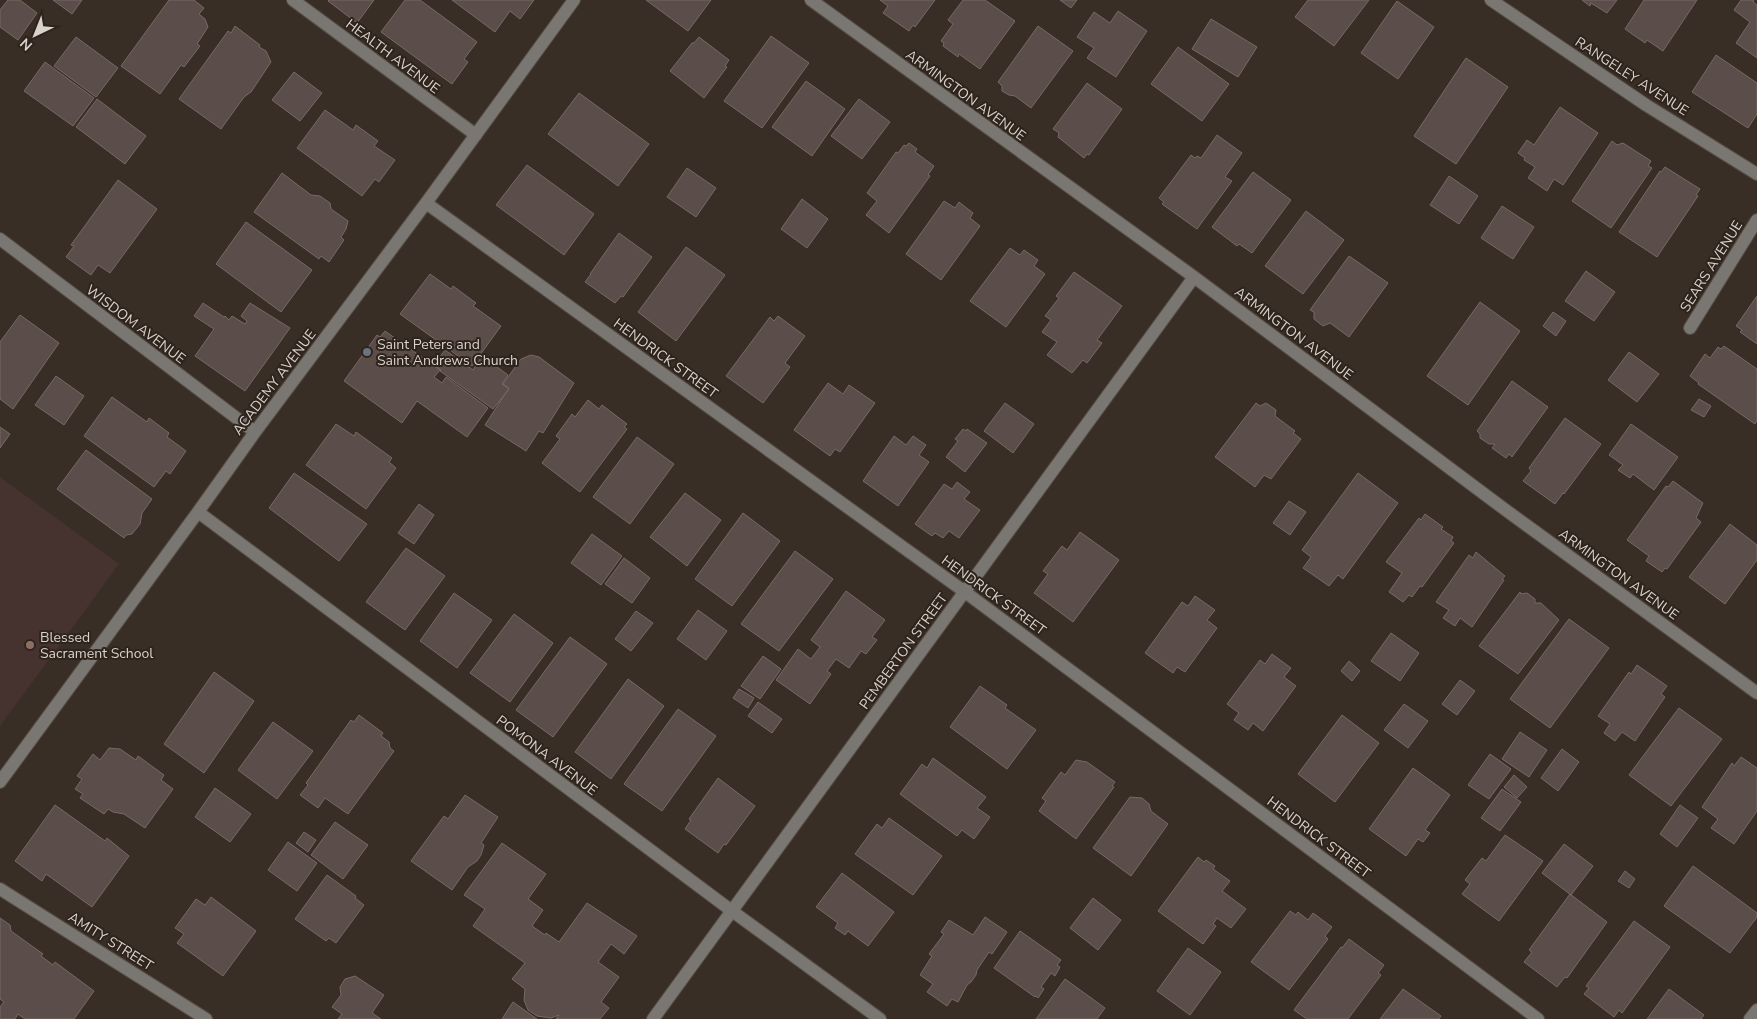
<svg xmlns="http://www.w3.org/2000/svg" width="1757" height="1019" font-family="'Nunito Sans',sans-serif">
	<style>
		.education { fill: #46322f }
		.building { fill: #5b4d4a; stroke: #786967 }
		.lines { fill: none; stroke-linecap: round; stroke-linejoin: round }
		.minor-casing { stroke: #554c44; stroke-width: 14 }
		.minor { stroke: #7a7671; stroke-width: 12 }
		.worship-dot { fill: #6b7280; stroke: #2e241c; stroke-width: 2 }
		.education-dot { fill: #8d6e63; stroke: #2e241c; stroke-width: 2 }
		.labels { text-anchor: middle; stroke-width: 4; stroke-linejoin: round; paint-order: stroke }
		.street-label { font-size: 14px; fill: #d9d2cd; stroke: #2e241c }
		.poi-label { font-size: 14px; fill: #d9d2cd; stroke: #2e241c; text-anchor: start }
	</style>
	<rect width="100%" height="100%" fill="#382e26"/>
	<!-- education -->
	<path class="education" d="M0,477L119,564L0,726Z"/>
	<!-- building -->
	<path class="building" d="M8,0H20L37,13L18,40L0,27V10Z
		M53,0H82L72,14Z
		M169,0H194L204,8L199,14L205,19L208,27L197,44L200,46L184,67L181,65L160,94L121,66Z
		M329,0H374L357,23L328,1Z
		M405,0H420L477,42L464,59L468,62L452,84L381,32Z
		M452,0H534L520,19L510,11L495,32Z
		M646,0H711L688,31Z
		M880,0H935L915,27L913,25L909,31L883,13L888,6Z
		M963,0H985L1015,21L980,69L959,54L958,57L943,46L944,43L941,41L953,24L948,20Z
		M1060,0H1077L1071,8Z
		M1308,0H1369L1334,46L1295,17Z
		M1582,0H1617L1607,13L1591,3L1590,6Z
		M1644,0H1697L1663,51L1647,40L1645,43L1625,29Z
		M1741,0H1754L1753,2L1757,5V58L1736,43L1750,22L1734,10Z
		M1397,1L1434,27L1398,79L1361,53Z
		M1118,11L1147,31L1116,77L1087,58L1094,48L1077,37L1094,12L1110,23Z
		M1211,19L1257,47L1238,77L1192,49Z
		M235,26L260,45L259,47L266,51L271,62L251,92L244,97L221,129L179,99L228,31L231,33Z
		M1038,26L1073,51L1031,108L1015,96L1009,95L1002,91V86L998,82Z
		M771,36L809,63L762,128L724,101Z
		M76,37L118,68L96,97L54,66Z
		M699,37L729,60L725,66L727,67L704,98L670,71L692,43H694Z
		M1178,47L1229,84L1202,121L1151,84Z
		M1716,55L1757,83V114L1748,128L1692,92Z
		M1466,58L1508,87L1456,164L1414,136Z
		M45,62L94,98L73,126L24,91Z
		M294,72L322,93L300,121L272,100Z
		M806,81L845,109L812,156L772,127Z
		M1087,83L1122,109L1089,155L1087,154L1084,158L1058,137L1059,133L1053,129Z
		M579,93L649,144L618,186L548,134Z
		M97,99L146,136L125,164L76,127Z
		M859,99L890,122L862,159L831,136Z
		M1560,107L1598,133L1563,185L1554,179L1547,191L1528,178L1535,167L1524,160L1525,158L1518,153L1527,140L1534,145Z
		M325,110L353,130L356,125L378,141L374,146L395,160L379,182L375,179L362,196L297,148Z
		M1217,135L1242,153L1225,177L1232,181L1197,229L1162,204L1164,202L1159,198L1191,155L1195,158L1197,156L1201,158Z
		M1612,141L1617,145L1623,143L1651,161L1648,166L1652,168L1611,228L1572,201Z
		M909,143L917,149L915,152L934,166L928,175L930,176L889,233L866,215L877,201L867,193L896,152L898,153L904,145L906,146Z
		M527,165L594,214L564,255L496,205Z
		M1665,167L1700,189L1696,195L1698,196L1657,257L1619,232L1660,171L1661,172Z
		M687,168L716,188L696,217L667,197Z
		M1253,172L1291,200L1252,253L1239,244L1237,246L1212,227Z
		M282,173L311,195L320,196L330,203L331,209L348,221L346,229L341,237L344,240L329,262L321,256L319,259L254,212Z
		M1449,176L1478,196L1459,224L1430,205Z
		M118,180L157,209L110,273L98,265L91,275L66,257L74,246L71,245Z
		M802,199L828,219L807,248L781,229Z
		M944,201L955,208L959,202L973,213L970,218L980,226L941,280L906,254Z
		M1502,206L1534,227L1513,259L1481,238Z
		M1306,211L1344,240L1303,294L1265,266Z
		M246,222L312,270L281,312L216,264Z
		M619,233L652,257L623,297L621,296L615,303L585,282L591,274H590Z
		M686,247L725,275L676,341L638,312Z
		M1010,248L1020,255L1024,250L1038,260L1034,266L1045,274L1006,327L970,301Z
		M1349,256L1388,283L1349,337L1330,323L1323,326L1314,319V312L1310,310Z
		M1586,271L1615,292L1594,321L1565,301Z
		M1074,272L1122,306L1097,340L1102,343L1087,363L1083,360L1072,373L1047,355L1057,342L1042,332L1051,320L1045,316L1059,298L1056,296Z
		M430,274L451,289L453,286L476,303L473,306L501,326L472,366L400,314Z
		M1757,296V344L1740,332L1742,330L1736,326Z
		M1480,302L1520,331L1468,405L1427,376Z
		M203,303L224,317L225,316L229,320L232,316L245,324L247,321L241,316L250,303L290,328L245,391L195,356L214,329L194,316Z
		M1553,312L1566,321L1556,336L1543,326Z
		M20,315L59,343L13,409L0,399V342Z
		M778,316L805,336L785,363L790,367L763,403L726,376L770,317L774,321Z
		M385,331L440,370L434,377L442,383L446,377L488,408L467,437L417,401L402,423L344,381L377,335L380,337Z
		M1724,346L1757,369V421L1755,424L1698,384L1699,383L1690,376L1705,354L1710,358L1718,347L1721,349Z
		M445,350L473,370L482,356L508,375L502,384L509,389L493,409L440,371L441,370L434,365Z
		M1629,352L1659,374L1637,402L1608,380Z
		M531,355L539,357L574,383L543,433L539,431L526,451L485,425L509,388L503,384L521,359Z
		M56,376L84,396L64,425L35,405Z
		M1512,381L1548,407L1512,457L1509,454L1506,458L1492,448L1495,444H1489L1480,438V434L1477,431Z
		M828,383L843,394L849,385L875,403L840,452L835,449L830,456L794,430Z
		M112,397L147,422L149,418L169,433L167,437L186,451L170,474L166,471L154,487L84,436Z
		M1699,399L1711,406L1704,417L1691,410Z
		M588,400L599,409L602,405L627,424L624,427L627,429L580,492L542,463L560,439L556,436L572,414L575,417Z
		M1005,403L1034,424L1013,453L984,431Z
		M1256,403L1260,406L1266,403L1276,410L1275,416L1295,431L1293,433L1301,439L1271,479L1264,475L1255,487L1215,457Z
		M1565,418L1601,444L1564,494L1563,493L1555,504L1523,481L1531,471L1529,468Z
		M336,424L354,436L356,432L392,458L389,462L396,468L366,509L306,465Z
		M1631,424L1678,457L1654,490L1633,474L1630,478L1618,470L1623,465L1609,455Z
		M0,427L10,434L0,448Z
		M963,429L966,431L967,429L987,443L965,472L946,457L958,441L955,439Z
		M894,436L906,445L913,436L926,445L919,455L929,462L898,506L863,481Z
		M637,437L674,464L630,524L593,497Z
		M86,450L152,499L142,513L140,524L132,534L126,535L124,538L57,489Z
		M294,473L367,524L339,561L269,508Z
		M1358,473L1398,503L1343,579L1338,575L1329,586L1303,568L1311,557L1302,550Z
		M1673,481L1703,503L1696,518L1701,522L1667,569L1665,568L1662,572L1646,561L1649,556L1627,540L1666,486L1668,487Z
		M957,482L970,492L964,499L980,510L959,538L949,531L943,538L935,533L932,536L915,524L944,484L952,489Z
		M685,493L721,520L687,566L650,537Z
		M1289,501L1306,512L1290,535L1273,523Z
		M419,504L434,515L414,544L398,533Z
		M743,513L780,541L732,606L695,579Z
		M1425,514L1443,527L1441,529L1453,537L1451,541L1454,543L1422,587L1420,586L1412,597L1409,595L1403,602L1389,592L1402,573L1386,562L1419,518L1421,520Z
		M1730,524L1757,545V560L1725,604L1689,577Z
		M1080,532L1119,560L1073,622L1034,593L1048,574L1043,571L1062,546L1067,550Z
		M592,534L622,556L601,585L571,563Z
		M406,548L445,576L405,630L366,602Z
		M795,551L833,579L779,651L741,624Z
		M1476,552L1505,576L1502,579L1504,580L1472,627L1460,618L1455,626L1443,618L1449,610L1436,602L1469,555L1473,558Z
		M624,558L650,578L632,603L605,584Z
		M846,591L885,620L872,637L877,640L866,654L861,651L849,668L836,659L827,671L831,674L810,704L776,680L798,649L811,659L820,647L811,640Z
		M1520,592L1521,594L1527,593L1535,599V603H1541L1559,620L1518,674L1479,646Z
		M454,593L492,620L457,668L420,641Z
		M1195,596L1215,610L1207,620L1217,628L1185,672L1177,667L1173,673L1145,653L1182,602L1188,606Z
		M698,610L727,631L706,660L677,639Z
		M636,611L653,623L631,651L615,639Z
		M514,614L553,643L510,702L470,673Z
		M1569,619L1609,648L1550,728L1510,699Z
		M1391,633L1419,653L1400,681L1371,661Z
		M570,637L607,664L553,737L516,710Z
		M1272,654L1291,668L1284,677L1296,686L1263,731L1253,723L1248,730L1234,720L1239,713L1227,704L1260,660L1265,664Z
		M763,656L781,669L760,699L741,686Z
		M1349,661L1360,671L1352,681L1341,671Z
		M1637,665L1667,686L1661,694L1665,697L1635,741L1622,732L1615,741L1604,733L1610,724L1598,716L1629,672L1631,674Z
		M214,672L254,701L204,773L164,744Z
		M628,679L664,706L611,779L575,752Z
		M1460,680L1475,691L1457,715L1442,704Z
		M980,686L1007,705L1005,708L1036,730L1007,769L950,727Z
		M739,689L754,698L748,708L733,698Z
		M758,702L782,719L772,733L748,716Z
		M1404,704L1428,721L1408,748L1384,730Z
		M1679,708L1722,739L1671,806L1629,775Z
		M678,709L716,736L662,811L624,784Z
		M359,715L383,733L381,736L389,742L390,748L394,751L348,814L325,798L318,808L300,795L308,785L306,783L351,720L354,722Z
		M1342,715L1379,743L1335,802L1298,774Z
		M273,722L313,751L277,799L238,770Z
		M1520,732L1547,750L1529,777L1502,759Z
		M109,748L120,749L136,760L138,756L164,775L161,780L173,789L145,828L124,814L113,812L108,809L104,814L80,798L83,794L75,789L82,779L77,776L93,754L100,760Z
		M1562,749L1579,762L1558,791L1541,778Z
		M1490,754L1511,769L1489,799L1468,785Z
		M1741,757L1757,768V811L1734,844L1711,828L1718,819L1702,807L1732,763L1734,766Z
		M933,758L986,797L977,808L990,817L974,839L962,830L957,836L900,794L922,764L927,768Z
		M1076,760L1087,762L1115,782L1112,786L1114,787L1076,839L1039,811L1046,801L1042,798L1061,772L1065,775Z
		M1413,768L1450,795L1425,830L1430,833L1423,842L1418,839L1406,856L1369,829Z
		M1514,775L1527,787L1517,798L1504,787Z
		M718,778L755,806L726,845L724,844L718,853L685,829L691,820L689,819Z
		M215,788L251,814L230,842L195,817Z
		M1502,789L1521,802L1500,831L1481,818Z
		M465,795L498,817L481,843L484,845L481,855L477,861L468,867L452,890L411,861L444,816L448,819Z
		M1130,797L1142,798L1149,804L1151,811L1168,824L1131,876L1093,848Z
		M55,805L105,841L107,838L129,856L92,907L46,874L42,881L15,861Z
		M1680,805L1698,818L1677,847L1660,834Z
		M889,818L942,856L913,895L855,854L877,824L882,828Z
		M335,822L368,845L343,879L311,855Z
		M304,832L316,840L308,852L296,843Z
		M1505,835L1543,861L1499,921L1462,894L1470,884L1465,880L1482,858L1486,861Z
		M288,842L317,863L297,891L268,870Z
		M502,843L546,874L528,899L543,910L532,926L545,935L546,933L559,942L587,903L637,936L624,954L611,944L598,962L619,977L601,1002L609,1008L600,1019H556L559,1015L551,1018L537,1016L528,1010L524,1000L525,989L512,979L525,963L473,926L485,909L464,895Z
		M1564,844L1593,866L1571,895L1542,873Z
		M1198,857L1204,862L1206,860L1215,866L1213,869L1230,881L1222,891L1246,909L1231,928L1217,918L1213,924L1216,926L1203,944L1158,911Z
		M1693,866L1757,913V917L1730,953L1664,906Z
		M1625,871L1635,879L1629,888L1618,881Z
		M842,873L894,912L868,946L848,931L845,935L835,928L838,923L816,907Z
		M327,875L356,896L355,898L364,905L336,943L329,938L326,941L295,919Z
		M1570,894L1607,922L1567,978L1565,977L1557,987L1524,962L1532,952L1529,950Z
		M211,897L256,931L223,976L177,943L184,934L175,928L196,899L205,905Z
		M1093,898L1121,920L1098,950L1070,928Z
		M1290,911L1296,915L1298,912L1308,920L1313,913L1332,927L1325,936L1328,939L1289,990L1251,962Z
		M985,917L1007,932L992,954L989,952L977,970L976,975L971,982L967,985L958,1002L952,999L947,1006L927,992L933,984L920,975L932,956L929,954L944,934L941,932L949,920L973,935Z
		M0,918L10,925L11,931L43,954L41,956L53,965L55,962L94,991L74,1019H25L18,1014L15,1019H0V1007L4,1002L0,999Z
		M1634,921L1670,947L1622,1013L1619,1010L1614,1017L1584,994L1589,988L1586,986Z
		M1020,931L1061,960L1057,965L1060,967L1055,976L1051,973L1041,987L1044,989L1038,998L1036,996L1035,997L994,968Z
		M1349,939L1384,965L1378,973L1381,975L1348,1019H1307L1294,1010L1341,947L1342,948Z
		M1188,948L1221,972L1190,1015L1157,991Z
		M355,976L384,995L372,1013L381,1019H338L342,1014L332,1007L341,995L340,987L345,979Z
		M1065,979L1105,1008L1097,1019H1036Z
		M1403,989L1441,1016L1439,1019H1380Z
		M1669,989L1704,1015L1701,1019H1647Z
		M513,1002L537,1019H502Z"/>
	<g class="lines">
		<!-- minor casing -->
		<g class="minor-casing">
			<path id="minor" d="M293,0L476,135
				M811,0L1194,277L1507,511L1757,693
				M1491,0L1646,105L1757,174
				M426,203L965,592L1538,1019
				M0,239L255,432
				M1690,328L1757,220
				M198,512L732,911L880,1019
				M0,782L198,512L255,432L426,203L574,0
				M0,889L206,1019
				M653,1019L1194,277
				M1750,1019L1757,1010"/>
		</g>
		<!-- minor -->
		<use href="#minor" class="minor"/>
	</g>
	<!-- markers -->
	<circle class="worship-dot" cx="367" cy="352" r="5"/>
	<circle class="education-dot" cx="30" cy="645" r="5"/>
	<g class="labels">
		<!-- street labels -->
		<g class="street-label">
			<text transform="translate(393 56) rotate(37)" y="5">HEALTH AVENUE</text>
			<text transform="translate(1632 76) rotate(33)" y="5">RANGELEY AVENUE</text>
			<text transform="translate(966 95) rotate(36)" y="5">ARMINGTON AVENUE</text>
			<text transform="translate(1711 266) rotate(-58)" y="5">SEARS AVENUE</text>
			<text transform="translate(136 324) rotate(37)" y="5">WISDOM AVENUE</text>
			<text transform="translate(1294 333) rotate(37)" y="5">ARMINGTON AVENUE</text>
			<text transform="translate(666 358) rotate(36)" y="5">HENDRICK STREET</text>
			<text transform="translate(274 382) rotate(-53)" y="5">ACADEMY AVENUE</text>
			<text transform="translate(1619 574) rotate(36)" y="5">ARMINGTON AVENUE</text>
			<text transform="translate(994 595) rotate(36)" y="5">HENDRICK STREET</text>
			<text transform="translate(903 651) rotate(-54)" y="5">PEMBERTON STREET</text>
			<text transform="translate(547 755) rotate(37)" y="5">POMONA AVENUE</text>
			<text transform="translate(1319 837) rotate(37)" y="5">HENDRICK STREET</text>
			<text transform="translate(111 941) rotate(32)" y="5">AMITY STREET</text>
		</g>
		<!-- poi labels -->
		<g class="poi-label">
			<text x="377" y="349">Saint Peters and<tspan x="377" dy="16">Saint Andrews Church</tspan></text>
			<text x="40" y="642">Blessed<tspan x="40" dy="16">Sacrament School</tspan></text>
		</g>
	</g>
	<!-- north arrow -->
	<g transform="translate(35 35) rotate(223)" stroke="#2e241c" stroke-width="4" paint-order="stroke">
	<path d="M0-4L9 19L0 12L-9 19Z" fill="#d9d2cd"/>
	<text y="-8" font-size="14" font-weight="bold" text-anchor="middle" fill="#d9d2cd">N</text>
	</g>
</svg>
